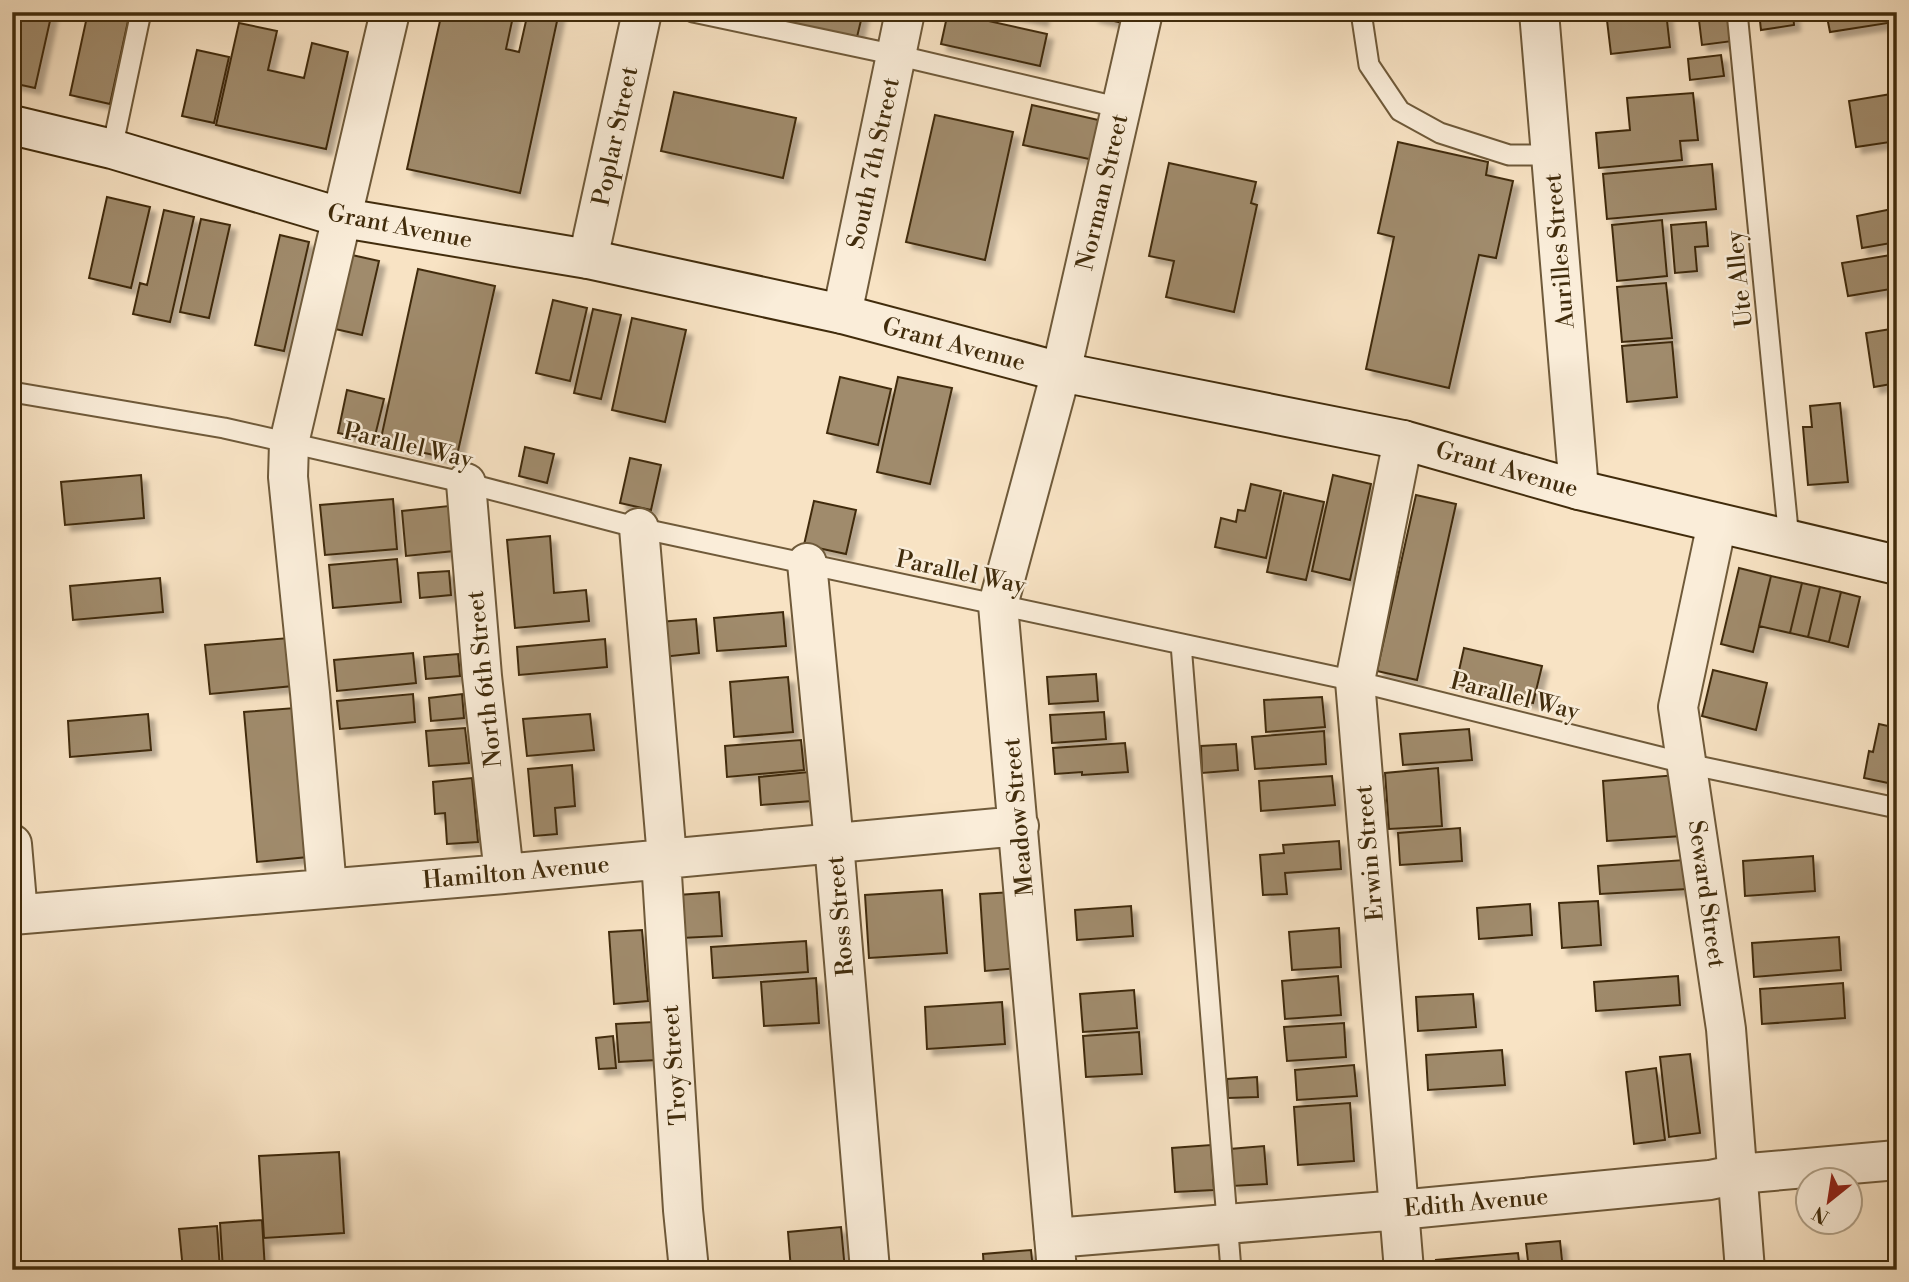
<svg xmlns="http://www.w3.org/2000/svg" width="1909" height="1282" font-family="'Libre Bodoni',serif">
	<style>
		.building { fill: #a08b6c; stroke: #412c0c; stroke-width: 2; filter: url(#shadow) }
		.lines { fill: none; stroke-linecap: round; stroke-linejoin: round }
		.lane-casing { stroke: #6f5a3a; stroke-width: 23 }
		.street-casing { stroke: #6f5a3a; stroke-width: 42 }
		.secondary-casing { stroke: #412c0c; stroke-width: 42 }
		.lane { stroke: #faedd9; stroke-width: 19 }
		.street { stroke: #faedd9; stroke-width: 38 }
		.secondary { stroke: #faedd9; stroke-width: 38 }
		.labels { text-anchor: middle; stroke-width: 5; stroke-linejoin: round; paint-order: stroke }
		.street-label { font-size: 24px; fill: #412c0c; stroke: #faedd9 }
	</style>
	<defs>
		<filter id="shadow"><feDropShadow dx="6" dy="6" stdDeviation="2" flood-color="#0004"/></filter>
	</defs>
	<rect width="100%" height="100%" fill="#f8e3c4"/>
	<filter id="stains"><feTurbulence type="fractalNoise" baseFrequency=".00286" numOctaves="4"/><feColorMatrix values="0 0 0 0 .2 0 0 0 0 .09 0 0 0 0 .02 0 0 0 .5 -.17"/></filter>
	<radialGradient id="worn" r=".72"><stop offset=".6" stop-color="#630" stop-opacity="0"/><stop offset="1" stop-color="#630" stop-opacity=".3"/></radialGradient>
	<!-- building -->
	<path class="building" d="M17,12H52L35,88L12,83V34Z
		M88,12H130L110,104L70,95Z
		M442,12H514L506,49L519,52L528,12H559L520,193L407,169Z
		M770,12H863L857,37L769,19Z
		M948,12L1047,34L1040,66L941,44Z
		M1007,12H1043L1042,20Z
		M1094,12H1134L1131,25L1093,16Z
		M1606,12H1666L1670,47L1611,54Z
		M1698,12H1729L1733,41L1702,45Z
		M1759,12H1793L1794,25L1761,30Z
		M1826,12H1887L1888,23L1830,32Z
		M239,23L277,31L268,70L304,78L312,43L348,52L326,149L216,125Z
		M197,50L229,57L214,123L182,116Z
		M1721,55L1724,76L1690,80L1688,59Z
		M674,92L796,118L783,178L661,151Z
		M1693,93L1698,140L1680,141L1682,160L1599,168L1596,133L1630,130L1627,98Z
		M1897,93V141L1856,147L1849,101Z
		M1032,105L1116,124L1108,163L1023,145Z
		M935,115L1013,132L985,260L906,242Z
		M1398,142L1488,162L1486,175L1513,181L1496,258L1479,255L1449,388L1366,369L1394,237L1378,233Z
		M1169,163L1256,182L1251,203L1257,205L1234,312L1166,297L1174,261L1149,256Z
		M1712,164L1716,209L1607,219L1603,174Z
		M107,197L150,207L131,288L89,278Z
		M1897,208V242L1862,248L1857,216Z
		M164,210L194,217L170,322L133,314L140,283L147,285Z
		M201,219L230,225L209,318L180,312Z
		M1662,220L1667,276L1617,281L1612,225Z
		M1706,222L1708,246L1695,247L1697,271L1675,273L1671,225Z
		M280,235L309,242L284,351L255,345Z
		M1897,254V288L1848,296L1842,263Z
		M352,255L379,261L362,335L335,329Z
		M418,269L495,286L456,460L380,443Z
		M1666,283L1672,338L1622,342L1617,287Z
		M553,300L587,308L570,381L536,373Z
		M593,309L621,315L601,399L574,393Z
		M632,318L686,330L665,422L612,410Z
		M1897,328V383L1874,387L1866,333Z
		M1672,342L1677,397L1627,402L1622,346Z
		M840,377L891,389L878,445L827,433Z
		M898,377L952,388L930,484L877,472Z
		M347,390L384,399L374,440L338,433Z
		M1840,403L1848,482L1808,485L1803,427H1812L1810,406Z
		M525,447L554,454L547,483L519,476Z
		M630,458L661,465L651,510L620,503Z
		M141,475L144,518L65,525L61,482Z
		M1333,475L1371,484L1350,580L1312,571Z
		M1251,484L1281,491L1266,558L1215,547L1221,518L1236,522L1238,510L1245,511Z
		M1284,493L1324,502L1306,580L1267,572Z
		M1416,495L1456,504L1417,680L1377,671Z
		M393,499L397,549L325,555L320,505Z
		M814,501L856,510L846,554L804,545Z
		M449,506L454,551L406,556L402,511Z
		M550,536L554,593L586,590L589,621L515,628L507,540Z
		M397,559L401,602L333,608L329,565Z
		M1739,568L1771,576L1753,652L1721,644Z
		M449,571L451,595L420,598L418,573Z
		M1771,576L1802,583L1790,633L1759,626Z
		M160,578L163,612L73,620L70,586Z
		M1802,583L1820,587L1808,637L1790,633Z
		M1820,587L1841,592L1829,642L1808,637Z
		M1841,592L1860,597L1848,647L1829,642Z
		M783,612L786,646L717,651L714,618Z
		M696,619L699,653L662,657L659,622Z
		M289,638L293,686L210,694L205,645Z
		M605,639L607,667L519,675L517,647Z
		M1464,648L1542,666L1533,703L1456,684Z
		M413,653L416,683L337,691L334,660Z
		M458,654L460,676L426,679L424,657Z
		M1713,670L1767,683L1756,730L1702,716Z
		M1096,674L1098,701L1049,704L1047,677Z
		M788,677L793,732L734,737L730,682Z
		M413,694L415,722L340,729L337,701Z
		M462,694L464,718L431,721L429,698Z
		M1322,697L1325,727L1266,732L1264,700Z
		M295,708L308,857L257,862L244,712Z
		M1104,712L1106,739L1052,743L1050,715Z
		M148,714L151,750L70,757L68,721Z
		M590,714L594,750L527,756L523,719Z
		M1879,724L1897,728V763L1893,784L1864,778L1869,751L1873,752Z
		M465,728L469,763L429,766L426,731Z
		M1469,729L1472,760L1403,765L1400,734Z
		M1324,731L1326,764L1255,769L1252,737Z
		M801,740L804,770L727,777L725,746Z
		M1125,743L1128,772L1082,775V772L1055,774L1053,748Z
		M1236,744L1238,770L1202,773L1201,746Z
		M572,765L575,806L555,808L557,834L534,836L528,769Z
		M1438,768L1442,826L1389,829L1385,773Z
		M809,772L812,801L761,805L759,777Z
		M1677,775L1682,836L1607,841L1603,781Z
		M1332,776L1335,805L1261,811L1259,781Z
		M472,778L478,842L447,844L445,813L435,814L433,782Z
		M1460,828L1462,861L1400,865L1398,833Z
		M1339,841L1341,869L1285,873L1287,894L1263,895L1260,855L1284,853L1283,845Z
		M1813,856L1815,891L1745,896L1743,861Z
		M1685,860L1687,889L1600,894L1598,866Z
		M942,890L947,953L869,958L865,895Z
		M719,892L722,936L681,938L678,895Z
		M1013,892L1019,968L985,971L980,894Z
		M1598,901L1601,945L1562,948L1559,903Z
		M1530,904L1532,935L1479,939L1477,908Z
		M1131,906L1133,936L1077,940L1075,910Z
		M1339,928L1341,967L1292,970L1289,932Z
		M642,930L648,1001L614,1004L609,932Z
		M1839,937L1841,970L1754,977L1752,943Z
		M806,941L808,972L713,978L711,947Z
		M1338,976L1341,1015L1285,1019L1282,981Z
		M1678,976L1680,1005L1596,1011L1594,982Z
		M816,978L819,1023L764,1026L761,982Z
		M1843,983L1845,1018L1762,1024L1760,989Z
		M1134,990L1137,1028L1083,1032L1080,994Z
		M1473,994L1476,1027L1418,1031L1416,997Z
		M1002,1002L1005,1044L927,1049L925,1007Z
		M654,1022L657,1060L619,1062L616,1024Z
		M1344,1023L1346,1057L1287,1061L1284,1027Z
		M1139,1032L1142,1074L1086,1077L1083,1036Z
		M613,1036L616,1068L599,1069L596,1038Z
		M1502,1050L1505,1085L1428,1090L1426,1055Z
		M1690,1054L1700,1133L1669,1137L1660,1057Z
		M1354,1065L1357,1096L1297,1100L1295,1070Z
		M1656,1068L1665,1140L1634,1144L1626,1072Z
		M1257,1077L1258,1097L1228,1098L1227,1079Z
		M1350,1103L1354,1161L1298,1165L1294,1107Z
		M1211,1145L1214,1190L1175,1192L1172,1148Z
		M1264,1146L1267,1184L1232,1186L1230,1149Z
		M339,1152L344,1233L264,1238L259,1156Z
		M262,1220L265,1270H223L220,1223Z
		M217,1226L220,1270H183L179,1229Z
		M841,1227L845,1270H791L788,1232Z
		M1560,1241L1563,1270H1529L1526,1244Z
		M1031,1250L1033,1270H984L983,1254Z
		M1518,1253L1520,1270H1437L1436,1260Z"/>
	<g class="lines">
		<!-- lane casing -->
		<g class="lane-casing">
			<path id="lane" d="M693,12L896,55L1121,108
				M1361,12L1369,65L1400,111L1440,133L1509,155H1551
				M1737,12L1789,540
				M112,149L141,12
				M12,392L224,428L466,483L639,528L1355,681L1688,764L1897,808
				M1181,644L1231,1270"/>
		</g>
		<!-- street casing -->
		<g class="street-casing">
			<path id="street" d="M1539,12L1579,490
				M588,259L642,12
				M842,314L905,12
				M1403,440L1355,681L1404,1270
				M466,483L482,676L504,874
				M1717,523L1678,707L1726,1029L1745,1270
				M639,528L667,858
				M807,563L834,843L870,1270
				M12,844L18,914
				M661,859L683,1210L689,1270
				M327,888L310,693L288,477L289,443L390,12
				M12,915L504,874L1019,826
				M1054,1238L1399,1210L1710,1180L1738,1174L1897,1160
				M1057,1270L998,605L1061,372L1143,12"/>
		</g>
		<!-- secondary casing -->
		<g class="secondary-casing">
			<path id="secondary" d="M12,125L112,149L343,218L588,259L842,314L1061,372L1403,440L1579,490L1897,565"/>
		</g>
		<!-- lane -->
		<use href="#lane" class="lane"/>
		<!-- street -->
		<use href="#street" class="street"/>
		<!-- secondary -->
		<use href="#secondary" class="secondary"/>
	</g>
	<g class="labels">
		<!-- street labels -->
		<g class="street-label">
			<text transform="translate(615 136) rotate(-78)" y="8">Poplar Street</text>
			<text transform="translate(873 163) rotate(-78)" y="8">South 7th Street</text>
			<text transform="translate(1102 192) rotate(-77)" y="8">Norman Street</text>
			<text transform="translate(400 226) rotate(11)" y="8">Grant Avenue</text>
			<text transform="translate(1559 251) rotate(-95)" y="8">Aurilles Street</text>
			<text transform="translate(1739 279) rotate(-96)" y="8">Ute Alley</text>
			<text transform="translate(954 344) rotate(15)" y="8">Grant Avenue</text>
			<text transform="translate(408 445) rotate(13)" y="8">Parallel Way</text>
			<text transform="translate(1507 469) rotate(16)" y="8">Grant Avenue</text>
			<text transform="translate(961 572) rotate(12)" y="8">Parallel Way</text>
			<text transform="translate(484 679) rotate(-96)" y="8">North 6th Street</text>
			<text transform="translate(1515 696) rotate(14)" y="8">Parallel Way</text>
			<text transform="translate(1018 817) rotate(-95)" y="8">Meadow Street</text>
			<text transform="translate(1369 853) rotate(-95)" y="8">Erwin Street</text>
			<text transform="translate(516 872) rotate(-5)" y="8">Hamilton Avenue</text>
			<text transform="translate(1707 894) rotate(82)" y="8">Seward Street</text>
			<text transform="translate(840 916) rotate(-95)" y="8">Ross Street</text>
			<text transform="translate(674 1065) rotate(-94)" y="8">Troy Street</text>
			<text transform="translate(1476 1202) rotate(-5)" y="8">Edith Avenue</text>
		</g>
	</g>
	<!-- margin -->
	<rect width="1909" height="1282" fill="none" stroke="#f8e3c4" stroke-width="42"/>
	<rect x="14" y="14" width="1881" height="1254" fill="none" stroke="#412c0c" stroke-width="3.5"/>
	<rect x="21" y="21" width="1867" height="1240" fill="none" stroke="#412c0c" stroke-width="2"/>
	<!-- north arrow -->
	<g transform="translate(1829 1201) rotate(210)"><circle r="33" fill="#faedd9" stroke="#b0a087" stroke-width="2"/>
	<path d="M0-5L12 26L0 18L-12 26Z" fill="#8f2418"/>
	<text y="-10" font-size="19" font-weight="bold" text-anchor="middle" fill="#412c0c">N</text>
	</g>
	<rect width="100%" height="100%" filter="url(#stains)"/>
	<rect width="100%" height="100%" fill="url(#worn)"/>
</svg>
